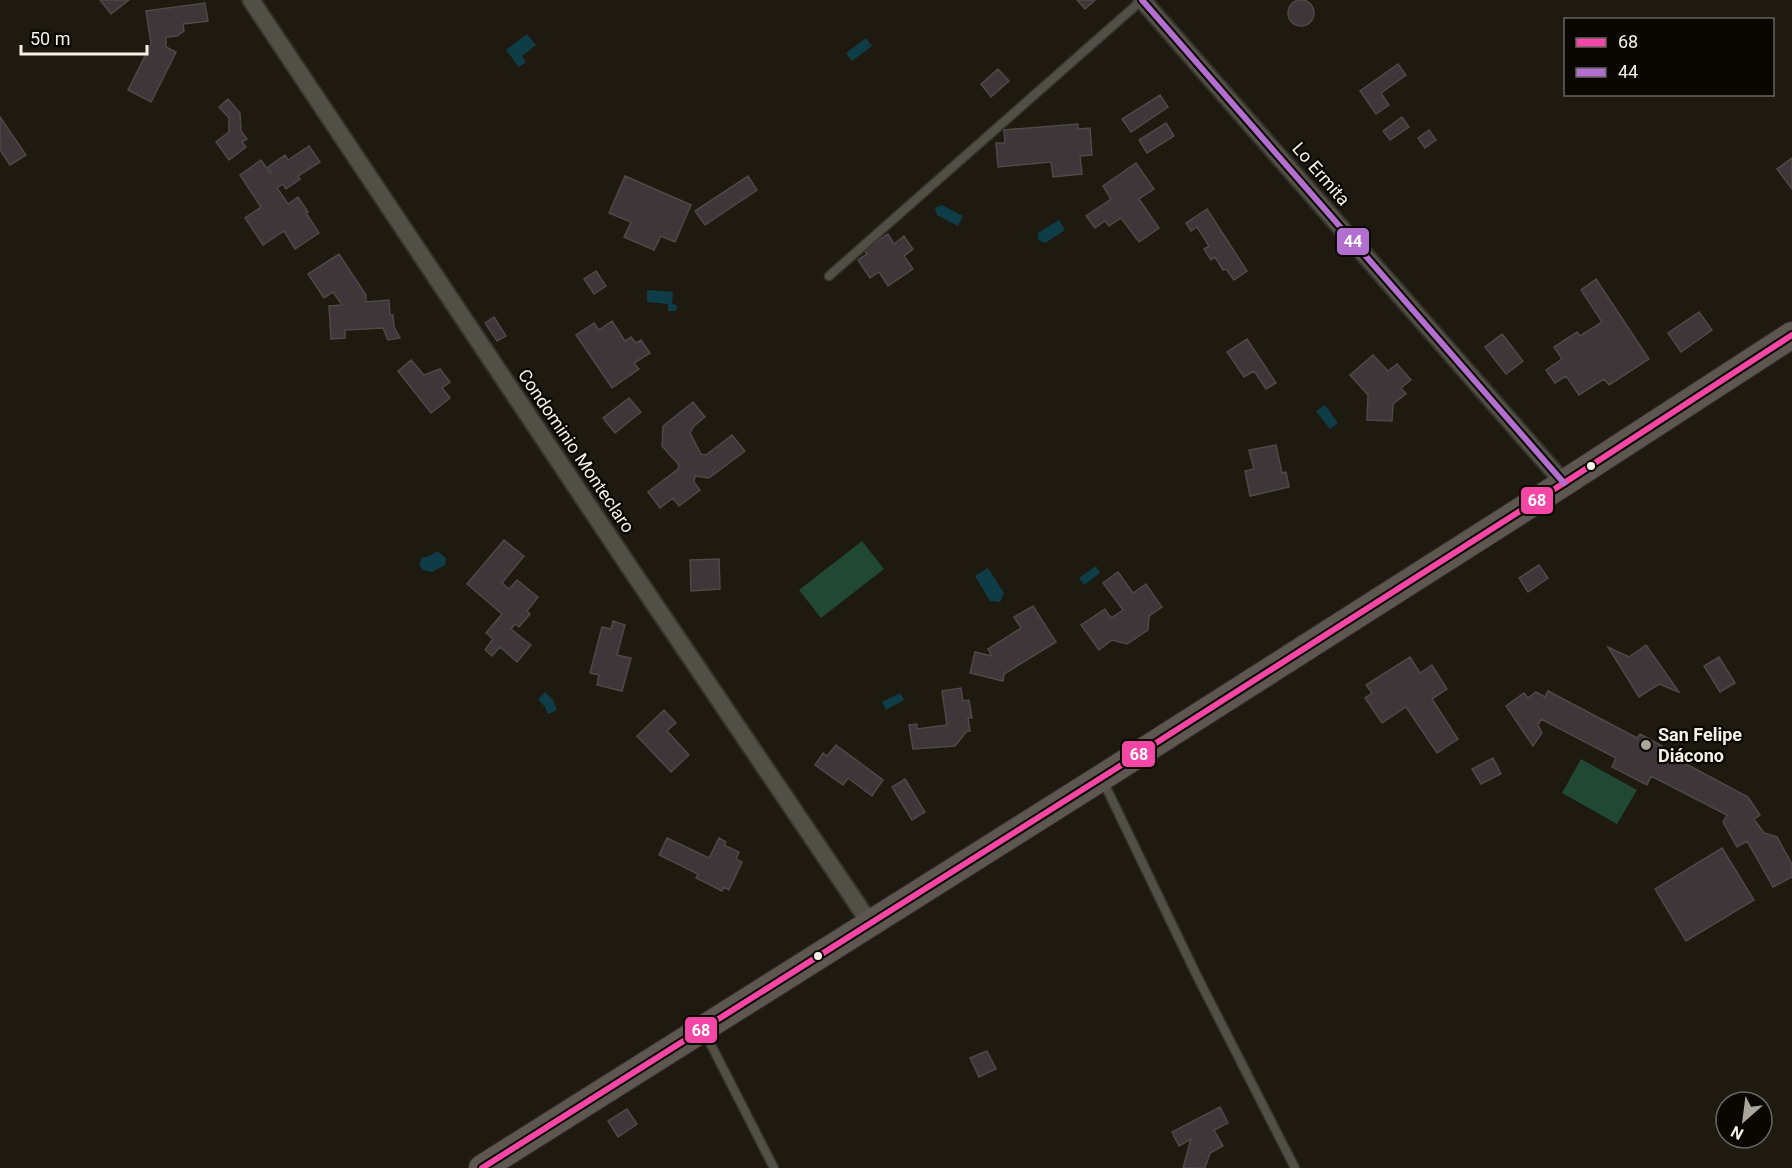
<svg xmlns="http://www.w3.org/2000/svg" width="1792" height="1168" font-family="Roboto,sans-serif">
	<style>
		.green { fill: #204835 }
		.water { fill: #0f3d47 }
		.building { fill: #3f3639; stroke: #4d4946; stroke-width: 1.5 }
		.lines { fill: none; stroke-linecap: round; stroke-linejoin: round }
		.service-casing { stroke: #36332c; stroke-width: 11 }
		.minor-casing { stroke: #36332c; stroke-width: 20 }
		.primary-casing { stroke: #36332c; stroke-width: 28 }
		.service { stroke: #524f47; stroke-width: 8 }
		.minor { stroke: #524f47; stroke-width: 16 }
		.primary { stroke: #5d5651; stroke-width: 26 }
		.bus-1-casing { stroke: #0a0702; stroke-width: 10 }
		.bus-2-casing { stroke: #0a0702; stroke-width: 10 }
		.bus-1 { stroke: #f346a5; stroke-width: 6 }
		.bus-2 { stroke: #b36fd0; stroke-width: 6 }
		.bus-dot { fill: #f6f1e6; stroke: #0a0702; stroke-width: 2 }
		.poi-dot { fill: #aaa69b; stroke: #0a0702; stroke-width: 2 }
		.labels { text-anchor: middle; stroke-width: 4.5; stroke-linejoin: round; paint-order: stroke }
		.street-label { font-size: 18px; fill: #f6f1e6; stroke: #0a0702 }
		.poi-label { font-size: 18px; font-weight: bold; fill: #f6f1e6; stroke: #0a0702; text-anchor: start }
		.line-badge { stroke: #0a0702; stroke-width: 2 }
		.badge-label { font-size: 16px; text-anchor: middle; font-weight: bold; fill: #fff }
	</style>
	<rect width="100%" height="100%" fill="#1e1a10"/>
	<!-- green -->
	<path class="green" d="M862,541L884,569L821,618L799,590Z
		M1581,759L1637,790L1617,824L1562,793Z"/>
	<!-- water -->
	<path class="water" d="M527,34L536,45L522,56L526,62L519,67L506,50Z
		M866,38L872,46L852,61L846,53Z
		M942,205L963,216L958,226L937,215L935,208Z
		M1059,220L1065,230L1045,243L1038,240V233Z
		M647,290L673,292L672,304L677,305L676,311H668V304L647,302Z
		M1325,405L1338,423L1330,429L1316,411Z
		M437,551L446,558L445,565L432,572L423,570L419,564L422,558L430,556Z
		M1096,566L1100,573L1084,585L1079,578Z
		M988,568L1004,593L1000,602L990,601L975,576Z
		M545,692L553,700L557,710L548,714L545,707L538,699Z
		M900,693L904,700L886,710L882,702Z"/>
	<!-- building -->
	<path class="building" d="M1288 13a13 13 0 1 1 26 0a13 13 0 1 1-26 0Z
		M100,0H129L111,14Z
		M1077,0H1095L1085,9Z
		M205,3L208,21L183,24L184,31L177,36L166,37V47L176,52L151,102L128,90L151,44L146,11Z
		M1398,64L1406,75L1381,93L1389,105L1376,114L1360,91Z
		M998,69L1009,81L991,97L981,84Z
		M1160,95L1168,107L1131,132L1122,119Z
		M228,99L240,113L241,131L247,139L242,142L246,147L229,160L216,142L229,132V118L219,107Z
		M0,117L26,155L10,165L0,150Z
		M1402,117L1409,127L1390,140L1383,131Z
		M1166,123L1174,136L1147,153L1139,140Z
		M1078,124V129L1090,128L1092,155L1080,156L1082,174L1053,177L1051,162L998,167L996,143H1005L1004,130Z
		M1429,130L1436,140L1425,148L1418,138Z
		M309,146L320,162L298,176L300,179L286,189L283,184L277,188L288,204L298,197L308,212L306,213L319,233L295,249L284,231L263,245L245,218L261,207L240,175L261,160L270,173L272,172L268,167L285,155L288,160Z
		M1792,158V189L1777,169Z
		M1136,163L1154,189L1139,199L1159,228L1139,242L1121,218L1109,226L1105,221L1095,228L1086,216L1111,199L1103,186Z
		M625,176L691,205L675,242L661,236L654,250L624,237L631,222L609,213Z
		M748,176L757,190L705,225L695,211Z
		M1207,209L1247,271L1234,280L1226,269L1223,270L1215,257L1211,260L1204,249L1209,246L1197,227L1191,231L1186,223Z
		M888,234L894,244L904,236L913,249L904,256L913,269L888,286L879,272L870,278L858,260L867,254L864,250Z
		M339,254L366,295V302L389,300L390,315H393L394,327L400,338L388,340L383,328L345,330V338L331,339L329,306L342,305L333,292L324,298L308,274Z
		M596,271L606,286L594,294L584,279Z
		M1596,279L1649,359L1609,385L1604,379L1579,395L1566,376L1555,383L1546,370L1562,359L1554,347L1577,332L1580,336L1602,322L1581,290Z
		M1699,312L1712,330L1681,352L1668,333Z
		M494,317L506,336L497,341L485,323Z
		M612,321L625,341L631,337L636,343L641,340L650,353L634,363L639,369L612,388L576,335L594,323L599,330Z
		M1502,334L1523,361L1506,374L1485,347Z
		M1247,339L1276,383L1266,389L1254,371L1244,377L1227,352Z
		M1373,355L1388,371L1397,364L1411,380L1401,388L1406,394L1393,404L1392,421L1367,420L1368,395L1350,375Z
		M411,360L424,375L440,369L450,382L442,388L450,398L431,413L398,371Z
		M629,398L641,412L615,433L603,418Z
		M693,402L705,417L694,426L690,433L701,454L706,455L732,435L745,451L709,478L695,476L694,482L700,490L679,506L673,498L660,508L648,492L678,469L679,465L662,446L663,426Z
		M1276,445L1282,473L1286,472L1289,487L1250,496L1245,471L1254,469L1249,450Z
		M504,540L524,556L502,583L509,589L517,580L538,597L527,611L530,614L519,627L515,624L511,629L531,645L517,662L500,647L492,656L485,650L493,639L486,633L502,614L467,584Z
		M719,559L720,589L691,591L690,560Z
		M1539,565L1548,578L1528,592L1519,578Z
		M1118,572L1133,593L1146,584L1162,607L1149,616L1148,630L1127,644L1112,640L1099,650L1081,625L1105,609L1111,618L1123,610L1103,583Z
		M1033,606L1056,642L1004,674L1003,681L970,673L975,652L992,656L988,649L1021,628L1014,617Z
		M613,621L625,625L617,655L631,658L622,691L597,685L599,675L590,673L602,627L611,629Z
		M1646,645L1679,692L1659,684L1639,697L1608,647L1629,657Z
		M1410,657L1420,673L1432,665L1447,689L1432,699L1458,739L1437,753L1406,707L1382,723L1365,698L1372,693L1366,685Z
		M1719,657L1735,683L1720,692L1704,666Z
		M961,688L963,701L969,700L972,718H968L970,731H967L955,746L913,749L909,725L917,724V729L947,725L942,691Z
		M1548,691L1637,738L1640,734L1662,746L1660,750L1748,797L1760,815L1754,819L1764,833L1777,837L1792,864V877L1773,887L1747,841L1737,847L1723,822L1727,815L1651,776L1647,785L1612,767L1616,758L1541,719L1538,725L1542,733L1533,746L1506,706L1524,693L1528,698L1536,692L1545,697Z
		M664,710L676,723L667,731L689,755L671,772L637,736Z
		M836,745L883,780L872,796L848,778L843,785L815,765L823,753L827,756Z
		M1493,758L1501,774L1481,784L1472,769Z
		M905,779L925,812L912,820L892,787Z
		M667,838L709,858L719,838L726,842L724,845L739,852L736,859L742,862L729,890L724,887L722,891L696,878L698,874L659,855Z
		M1722,848L1754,900L1686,941L1655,889Z
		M987,1051L996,1069L979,1077L970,1058Z
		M1220,1107L1228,1123L1214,1130L1223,1146L1210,1153L1205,1168H1183L1191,1139L1179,1146L1172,1132Z
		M627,1109L637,1124L618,1137L608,1121Z"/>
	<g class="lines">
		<!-- service casing -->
		<g class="service-casing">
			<path id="service" d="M829,276L1142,0
				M1103,781L1196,974L1295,1168
				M704,1031L774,1168"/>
		</g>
		<!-- minor casing -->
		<g class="minor-casing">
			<path id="minor" d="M251,0L628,565L870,923
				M1142,0L1564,483"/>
		</g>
		<!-- primary casing -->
		<g class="primary-casing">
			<path id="primary" d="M482,1168L1101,778L1564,483L1792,335"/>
		</g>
		<!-- service -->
		<use href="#service" class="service"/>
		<!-- minor -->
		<use href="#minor" class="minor"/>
		<!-- primary -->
		<use href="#primary" class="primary"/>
		<!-- bus-1 casing -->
		<g class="bus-1-casing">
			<path id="bus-1" d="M482,1168L1101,778L1564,483L1792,335"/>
		</g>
		<!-- bus-2 casing -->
		<g class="bus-2-casing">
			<path id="bus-2" d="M1142,0L1564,483"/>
		</g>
		<!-- bus-1 -->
		<use href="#bus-1" class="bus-1"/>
		<!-- bus-2 -->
		<use href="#bus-2" class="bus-2"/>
	</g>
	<!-- markers -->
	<g class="bus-dot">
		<circle cx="1591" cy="466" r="5"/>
		<circle cx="818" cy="956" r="5"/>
	</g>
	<circle class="poi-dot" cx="1646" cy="745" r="6"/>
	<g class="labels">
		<!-- street labels -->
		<g class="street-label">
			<text transform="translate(1321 174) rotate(49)" y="6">Lo Ermita</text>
			<text transform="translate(576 451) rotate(56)" y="6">Condominio Monteclaro</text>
		</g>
		<!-- poi labels -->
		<g class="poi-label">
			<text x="1658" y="741">San Felipe<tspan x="1658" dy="21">Diácono</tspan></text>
		</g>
	</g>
	<g class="line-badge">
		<rect x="1336" y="227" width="34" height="29" rx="6" fill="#b36fd0"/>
		<rect x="1520" y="486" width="34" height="29" rx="6" fill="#f346a5"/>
		<rect x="1121" y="740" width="35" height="28" rx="6" fill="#f346a5"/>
		<rect x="684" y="1016" width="34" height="28" rx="6" fill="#f346a5"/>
	</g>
	<g class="badge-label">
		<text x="1353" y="247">44</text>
		<text x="1537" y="506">68</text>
		<text x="1139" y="760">68</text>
		<text x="701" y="1036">68</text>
	</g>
	<!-- legend -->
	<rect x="1564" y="18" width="210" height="78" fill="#0a0702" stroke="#68655d" stroke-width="1.5"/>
	<rect x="1576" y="38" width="30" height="9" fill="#f346a5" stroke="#68655d" stroke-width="1.5"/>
	<text x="1618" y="48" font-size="18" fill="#f6f1e6">68</text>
	<rect x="1576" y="68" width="30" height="9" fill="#b36fd0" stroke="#68655d" stroke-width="1.5"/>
	<text x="1618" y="78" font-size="18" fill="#f6f1e6">44</text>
	<!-- north arrow -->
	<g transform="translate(1744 1120) rotate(208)"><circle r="28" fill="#0a0702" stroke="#68655d" stroke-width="1.5"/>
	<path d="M0-4.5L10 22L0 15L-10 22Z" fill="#aaa69b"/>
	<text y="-9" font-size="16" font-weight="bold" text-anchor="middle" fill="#f6f1e6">N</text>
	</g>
	<!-- scale -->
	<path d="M21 45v9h126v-9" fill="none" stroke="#f6f1e6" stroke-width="3"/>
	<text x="30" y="45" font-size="18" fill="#f6f1e6" stroke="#0a0702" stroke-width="4.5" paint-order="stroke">50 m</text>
</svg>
